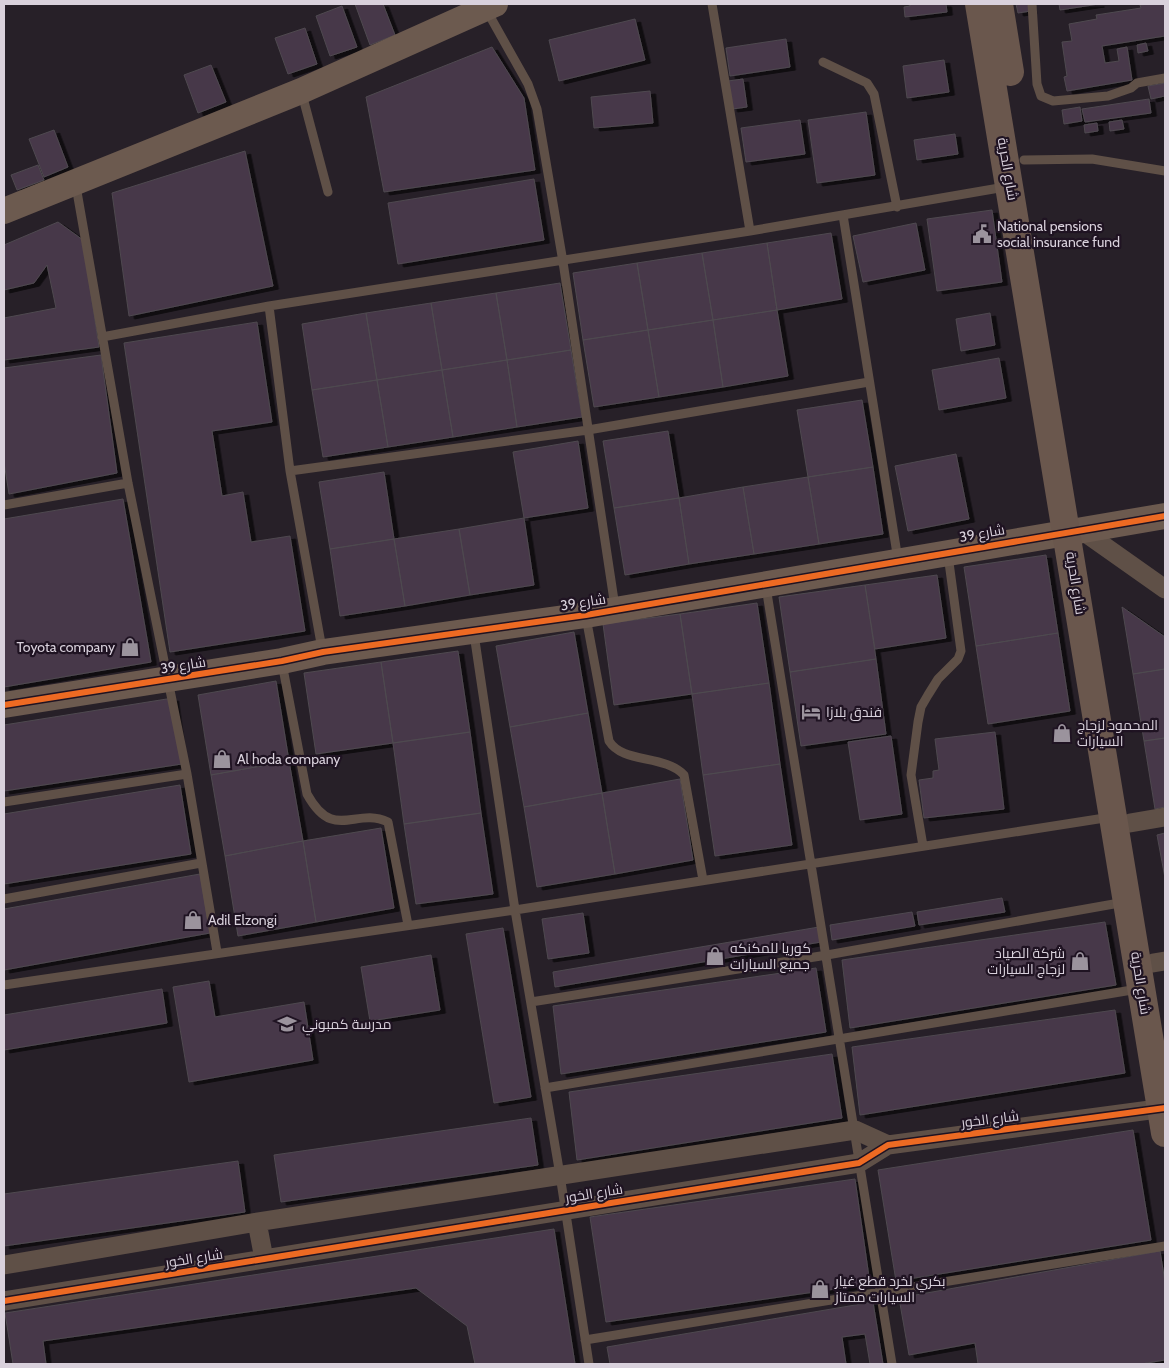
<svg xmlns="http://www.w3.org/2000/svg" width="1169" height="1368" font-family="Cabin,Cairo,sans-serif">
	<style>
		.building { fill: #463848; stroke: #4f4950; filter: url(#shadow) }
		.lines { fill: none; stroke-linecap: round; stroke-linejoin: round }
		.lane { stroke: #5f5047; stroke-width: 9 }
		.street { stroke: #5f5047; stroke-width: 19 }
		.secondary { stroke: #6c5a4f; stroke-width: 26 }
		.primary { stroke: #6a574d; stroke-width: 28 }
		.cycleway-casing { stroke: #1f1322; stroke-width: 9 }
		.cycleway { stroke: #ed6a23; stroke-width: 6 }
		.labels { text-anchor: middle; stroke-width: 4.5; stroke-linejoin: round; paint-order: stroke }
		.street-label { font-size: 14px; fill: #d9d1dc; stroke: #1f1322 }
		.poi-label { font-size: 14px; fill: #d9d1dc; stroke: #1f1322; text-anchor: start }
	</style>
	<defs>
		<filter id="shadow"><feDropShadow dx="5.5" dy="3" stdDeviation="0" flood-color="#0009"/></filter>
	</defs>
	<rect width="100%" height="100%" fill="#272028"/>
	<!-- building -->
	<path class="building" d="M355,4H383L395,35L370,45Z
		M910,4H946L947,12L905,17L904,7L910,6Z
		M1016,4H1030L1031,11L1018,13Z
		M1059,4H1099L1060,10Z
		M1150,4H1165V36L1102,46L1105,63L1119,61L1117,49L1127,47L1132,80L1067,91L1064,77L1067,76L1062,42L1072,41L1069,24L1097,19L1096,15L1141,8L1140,5Z
		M342,6L357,47L330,56L316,16Z
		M635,19L645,60L559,81L549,40Z
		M305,28L317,64L288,74L275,38Z
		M786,39L790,67L730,76L726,48Z
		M1146,43L1148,51L1138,53L1137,45Z
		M492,47L524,98L535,170L384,192L366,97Z
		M944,60L949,92L907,98L903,66Z
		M211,65L226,102L198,113L184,75Z
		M743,79L747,107L732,109L728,81Z
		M1165,83V96L1151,99L1148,86Z
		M650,91L653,123L594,128L591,97Z
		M1149,99L1151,113L1085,122L1082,109Z
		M1080,107L1082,121L1064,124L1062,110Z
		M866,112L875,175L817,183L808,120Z
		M800,120L805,154L746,162L741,128Z
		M1122,120L1124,129L1110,131L1109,122Z
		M1097,123L1098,131L1085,133L1084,125Z
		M54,130L68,167L44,177L29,139Z
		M955,134L958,154L917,160L914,140Z
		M245,151L273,286L129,316L112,193Z
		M38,165L44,180L17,190L11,175Z
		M534,179L544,240L398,264L388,203Z
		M992,210L1002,282L937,291L927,219Z
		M58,222L83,240L99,347L4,360V318L56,308L47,265L34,283L4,290V245Z
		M916,223L925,270L863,282L853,236Z
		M831,233L842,299L777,310L767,243Z
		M767,243L777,310L713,320L702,253Z
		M702,253L713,320L648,330L637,263Z
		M637,263L648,330L583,340L573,273Z
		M560,283L571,350L507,360L496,293Z
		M496,293L507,360L442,370L431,303Z
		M431,303L442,370L377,380L366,313Z
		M777,310L788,376L723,387L713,320Z
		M366,313L377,380L312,390L302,324Z
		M990,313L995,345L961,351L956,319Z
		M713,320L723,387L659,397L648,330Z
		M257,322L272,422L212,431L222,496L243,492L251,542L290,536L305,631L170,652L124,343Z
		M648,330L659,397L594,407L583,340Z
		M571,350L582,417L517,427L507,360Z
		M101,355L117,473L9,494L4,462V368Z
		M999,358L1006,398L939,410L932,370Z
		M507,360L517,427L453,437L442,370Z
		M442,370L453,437L388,447L377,380Z
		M377,380L388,447L323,457L312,390Z
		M862,400L873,467L808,477L797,410Z
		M668,431L679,498L614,508L603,441Z
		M578,441L588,508L524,518L513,452Z
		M956,454L969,519L908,531L895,466Z
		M873,467L883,534L819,544L808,477Z
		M384,472L394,539L330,549L319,482Z
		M808,477L819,544L754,554L743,487Z
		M743,487L754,554L689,564L679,498Z
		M679,498L689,564L625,575L614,508Z
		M123,499L151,662L4,687V519Z
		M524,518L534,585L470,595L459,529Z
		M459,529L470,595L405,606L394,539Z
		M394,539L405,606L340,616L330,549Z
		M1046,555L1058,633L976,646L964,567Z
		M937,575L946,638L875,649L865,585Z
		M865,585L876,659L790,672L779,597Z
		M757,603L769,683L692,694L680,614Z
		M1122,607L1165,637V669L1133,674Z
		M680,614L692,694L614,705L603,624Z
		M574,632L588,713L510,727L496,646Z
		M1058,633L1070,711L988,724L976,646Z
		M458,651L470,732L393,743L381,662Z
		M876,659L886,734L801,746L790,672Z
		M381,662L393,743L316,754L304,673Z
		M1165,669V738L1144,741L1133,674Z
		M276,681L289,761L211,775L198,695Z
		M769,683L780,764L703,775L692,694Z
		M173,698L182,764L4,791V725Z
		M588,713L602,793L524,807L510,727Z
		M470,732L481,813L404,824L393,743Z
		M995,732L1004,809L924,818L919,780L933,778V771L939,770L935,739Z
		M891,736L902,814L860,820L848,742Z
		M1165,738V807L1155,809L1144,741Z
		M289,761L303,841L225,856L211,775Z
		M780,764L792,845L715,856L703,775Z
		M680,779L693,860L615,874L602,793Z
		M180,785L191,854L4,884V814Z
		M602,793L615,874L537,887L524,807Z
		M481,813L493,894L416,904L404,824Z
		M381,828L394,908L316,922L303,841Z
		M1165,833V878L1157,835Z
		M303,841L316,922L238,936L225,856Z
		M200,874L210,933L4,970V909Z
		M1002,898L1005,912L919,925L917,912Z
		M912,912L915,926L832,940L830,925Z
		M583,913L589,953L548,959L542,919Z
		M1105,922L1116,985L850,1028L842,960Z
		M819,927L821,942L555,987L553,972Z
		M503,928L531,1097L494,1103L466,934Z
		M431,955L440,1010L370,1021L361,967Z
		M816,968L826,1032L561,1074L553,1006Z
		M209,981L215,1017L304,1002L313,1060L189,1082L173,987Z
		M162,989L167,1023L4,1050V1015Z
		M1115,1010L1125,1073L860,1115L852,1047Z
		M832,1054L842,1118L577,1160L569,1092Z
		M531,1118L538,1165L281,1202L274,1155Z
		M1133,1130L1151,1240L896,1281L878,1170Z
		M238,1161L245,1212L4,1246V1194Z
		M855,1179L870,1284L606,1322L590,1217Z
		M554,1229L575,1364H475L467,1326L416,1288L43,1341L46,1364H13L5,1313Z
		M1160,1251L1165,1282V1360L1141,1364H978L975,1343L909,1355L899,1298Z
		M873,1302L883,1364H870L865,1334L842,1337L846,1364H610L607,1347Z"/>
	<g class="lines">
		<!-- lane -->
		<path class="lane" d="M712,4L750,231L1005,187
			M1032,4L1037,84L1041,96L1053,101L1108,96L1131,88L1137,83L1165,78
			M487,11L528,84L537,109L563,262L615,607
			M823,62L867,83L874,94L897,207
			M302,94L328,192
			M1024,160L1092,159L1165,171
			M76,186L128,483L187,774L217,952
			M843,215L898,560
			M269,306L290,471L322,649
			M102,337L269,306L750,231
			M290,471L588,430L869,382
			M4,505L128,483
			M766,587L892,1364
			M586,617L609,741C623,764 664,754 684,775L703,880
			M474,634L515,910L560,1175L589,1364
			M282,663L307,794C334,843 355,806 388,822L408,925
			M4,802L187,774
			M923,846L911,775L918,722L921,707L928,695L938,679L958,659L961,651L948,555
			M4,899L201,863
			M4,985L515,910L1111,817
			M531,1002L827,955L1125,902
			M545,1088L1138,989
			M585,1340L1165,1246"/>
		<!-- street -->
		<path class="street" d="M1080,529L1165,589
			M1130,823L1165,817
			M1153,963L1165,961
			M257,1222L264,1259
			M4,1265L257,1222L855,1130L888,1145
			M4,1301L859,1163L888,1145L1165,1108"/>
		<!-- secondary -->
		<path class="secondary" d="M4,211L301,91L495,4
			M4,705L282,661L323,652L586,615L1165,516"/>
		<!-- primary -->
		<path class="primary" d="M979,4L1165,1133
			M999,4L1010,72"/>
		<!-- cycleway casing -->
		<g class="cycleway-casing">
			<path id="cycleway" d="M4,705L282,661L323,652L586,615L1165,516
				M4,1301L859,1163L888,1145L1165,1108"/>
		</g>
		<!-- cycleway -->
		<use href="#cycleway" class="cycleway"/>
	</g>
	<!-- icons -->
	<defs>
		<g id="civic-bare" transform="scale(1.5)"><path d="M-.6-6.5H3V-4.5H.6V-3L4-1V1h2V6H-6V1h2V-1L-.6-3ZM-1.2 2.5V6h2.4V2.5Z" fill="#9b939d" stroke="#1f1322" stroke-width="2.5" paint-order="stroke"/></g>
		<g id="shop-bare" transform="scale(1.5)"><path d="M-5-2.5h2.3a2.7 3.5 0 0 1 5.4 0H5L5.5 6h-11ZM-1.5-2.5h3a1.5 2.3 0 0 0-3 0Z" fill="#9b939d" stroke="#1f1322" stroke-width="2.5" paint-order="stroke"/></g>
		<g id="hotel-bare" transform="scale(1.5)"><path d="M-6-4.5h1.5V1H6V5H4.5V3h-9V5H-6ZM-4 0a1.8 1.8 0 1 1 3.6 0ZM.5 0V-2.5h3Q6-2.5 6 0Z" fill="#9b939d" stroke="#1f1322" stroke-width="2.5" paint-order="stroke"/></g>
		<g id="school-bare" transform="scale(1.5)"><path d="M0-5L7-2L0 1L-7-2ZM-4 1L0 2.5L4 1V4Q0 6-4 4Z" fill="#9b939d" stroke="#1f1322" stroke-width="2.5" paint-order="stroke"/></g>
	</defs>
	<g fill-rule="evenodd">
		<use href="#civic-bare" x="982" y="234"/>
		<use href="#shop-bare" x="130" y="647"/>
		<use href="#hotel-bare" x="811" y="712"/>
		<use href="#shop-bare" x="1062" y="733"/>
		<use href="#shop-bare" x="222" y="759"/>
		<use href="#shop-bare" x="193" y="920"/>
		<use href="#shop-bare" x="715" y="956"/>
		<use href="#shop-bare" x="1080" y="961"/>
		<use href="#school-bare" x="287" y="1024"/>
		<use href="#shop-bare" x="820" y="1289"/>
	</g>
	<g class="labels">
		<!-- street labels -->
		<g class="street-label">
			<text transform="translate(1008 169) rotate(80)" y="5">شارع الحرية</text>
			<text transform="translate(982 533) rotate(-10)" y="5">شارع 39</text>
			<text transform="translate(1076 583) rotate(81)" y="5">شارع الحرية</text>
			<text transform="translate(583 602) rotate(-9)" y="5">شارع 39</text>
			<text transform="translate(183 665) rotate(-9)" y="5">شارع 39</text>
			<text transform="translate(1141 983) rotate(81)" y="5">شارع الحرية</text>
			<text transform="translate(990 1119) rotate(-7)" y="5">شارع الخور</text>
			<text transform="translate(594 1193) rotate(-9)" y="5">شارع الخور</text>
			<text transform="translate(194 1258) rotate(-9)" y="5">شارع الخور</text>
		</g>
		<!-- poi labels -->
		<g class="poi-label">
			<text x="997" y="231">National pensions<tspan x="997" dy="16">social insurance fund</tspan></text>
			<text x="115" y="652" text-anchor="end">Toyota company</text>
			<text x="826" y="717">فندق بلازا</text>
			<text x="1077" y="730">المحمود لزجاج<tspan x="1077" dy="16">السيارات</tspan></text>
			<text x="237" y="764">Al hoda company</text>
			<text x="208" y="925">Adil Elzongi</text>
			<text x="730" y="953">كوريا للمكنكه<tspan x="730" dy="16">جميع السيارات</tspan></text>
			<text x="1065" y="958" text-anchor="end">شركة الصياد<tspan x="1065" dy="16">لزجاج السيارات</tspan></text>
			<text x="302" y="1029">مدرسة كمبوني</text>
			<text x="835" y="1286">بكري لخرد قطع غيار<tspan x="835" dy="16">السيارات ممتاز</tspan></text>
		</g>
	</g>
	<!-- border -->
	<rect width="1169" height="1368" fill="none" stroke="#d9d1dc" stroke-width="10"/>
</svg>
